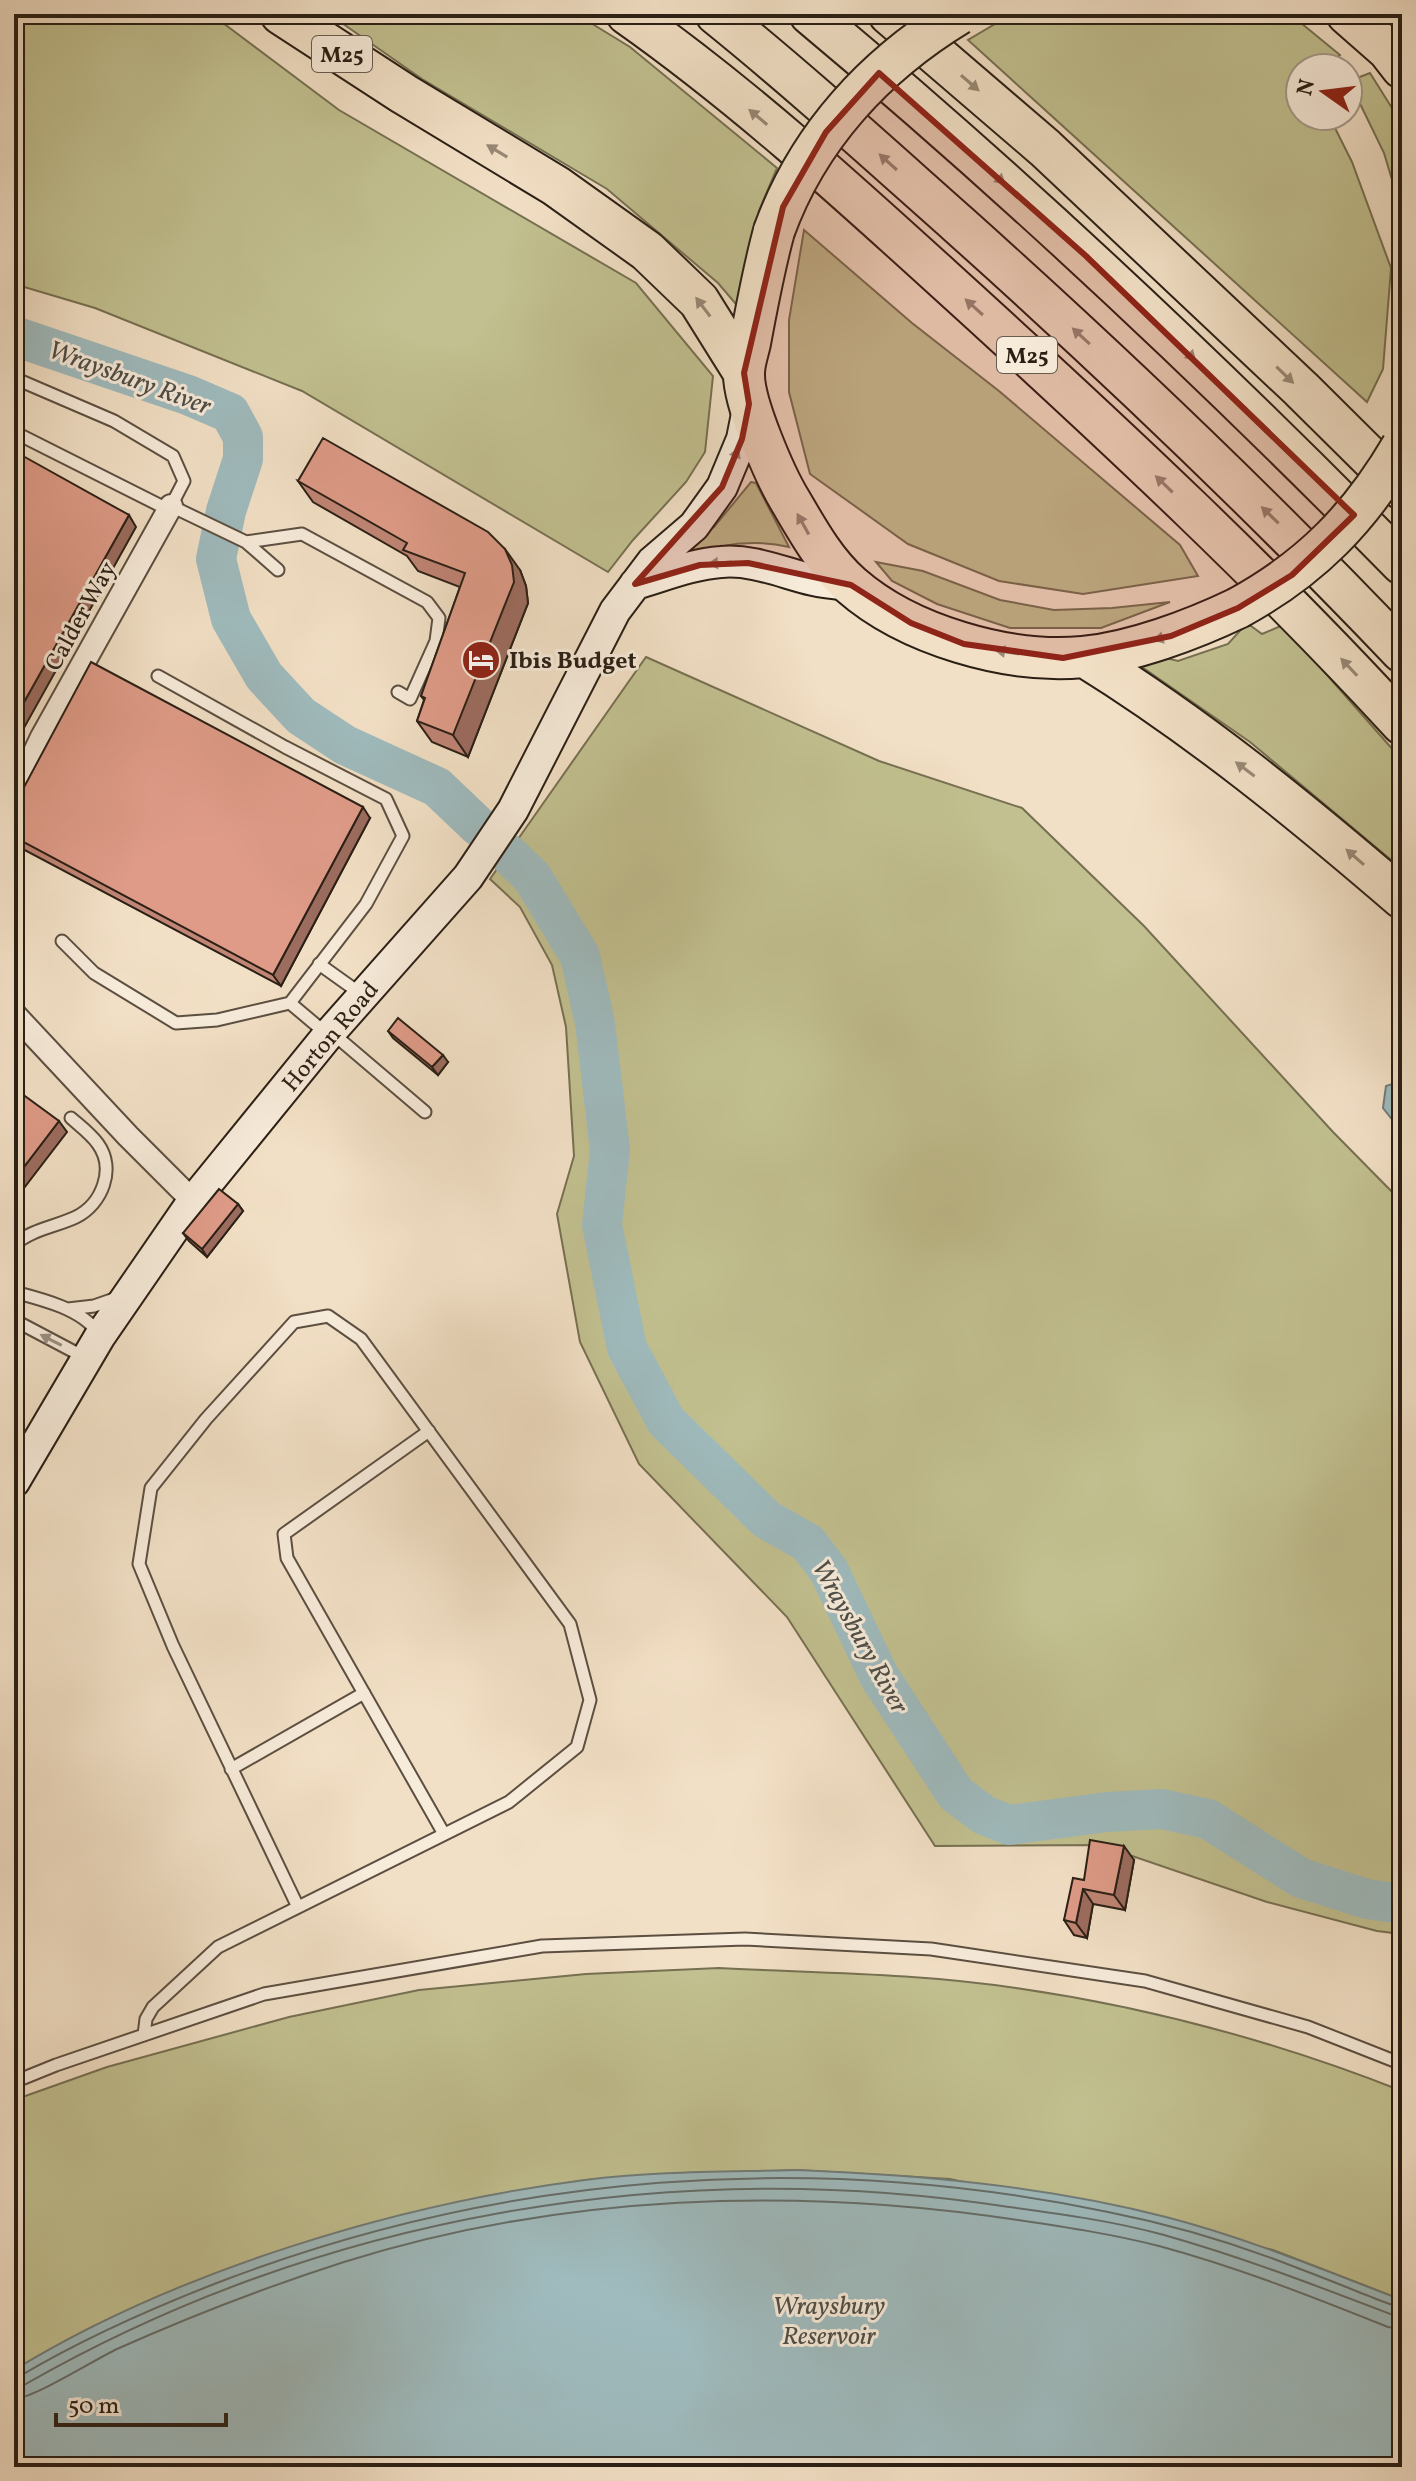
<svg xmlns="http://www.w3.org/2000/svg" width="1416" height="2481" font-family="Vollkorn,serif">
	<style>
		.green { fill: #c2c090; stroke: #767052; stroke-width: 2 }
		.water { fill: #9fbbbe; stroke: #707d7a; stroke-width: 2 }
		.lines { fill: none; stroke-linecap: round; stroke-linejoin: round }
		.shore { stroke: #646d6a; stroke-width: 2 }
		.river { stroke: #9fbbbe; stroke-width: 40 }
		.lane-casing { stroke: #5c4f41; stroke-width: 15 }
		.street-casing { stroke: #5c4f41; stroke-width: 26 }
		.secondary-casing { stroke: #2a1f15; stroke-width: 34 }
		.highway-casing { stroke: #2a1f15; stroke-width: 44 }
		.lane { stroke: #f7ebda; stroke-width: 11 }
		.street { stroke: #f7ebda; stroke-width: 22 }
		.secondary { stroke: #f7ebda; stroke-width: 30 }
		.highway { stroke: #f2e0c6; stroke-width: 40 }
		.highway-bridge-casing { stroke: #2a1f15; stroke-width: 44; stroke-linecap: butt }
		.highway-bridge { stroke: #f2e0c6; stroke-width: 40 }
		.wall { fill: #c08575; stroke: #2a1f15; stroke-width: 2 }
		.shaded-wall { fill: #9c6c5f; stroke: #2a1f15; stroke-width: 2 }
		.building { fill: #df9b88; stroke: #2a1f15; stroke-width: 2 }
		.oneway { fill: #988976 }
		.oneway2 { fill: #9b8f81 }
		.marked { fill: #8f2418; fill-opacity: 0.2; stroke: #8f2418; stroke-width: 6; stroke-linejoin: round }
		.labels { text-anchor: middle; stroke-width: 6; stroke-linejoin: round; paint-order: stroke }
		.shield { fill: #f7ebda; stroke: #685c50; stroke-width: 2 }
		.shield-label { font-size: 22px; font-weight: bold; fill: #2a1f15 }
		.street-label { font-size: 24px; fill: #2a1f15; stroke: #f7ebda }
		.poi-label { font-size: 24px; font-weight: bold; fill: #2a1f15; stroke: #f7ebda; text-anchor: start }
		.water-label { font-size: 26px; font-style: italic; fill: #4d4e48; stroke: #f7ebda }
	</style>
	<rect width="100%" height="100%" fill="#f2e0c6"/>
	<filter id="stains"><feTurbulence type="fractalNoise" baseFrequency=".0025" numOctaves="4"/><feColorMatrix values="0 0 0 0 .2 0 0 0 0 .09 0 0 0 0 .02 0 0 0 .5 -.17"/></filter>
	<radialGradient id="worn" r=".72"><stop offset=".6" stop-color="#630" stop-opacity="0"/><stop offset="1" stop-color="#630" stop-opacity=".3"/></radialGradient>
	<!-- green -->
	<path class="green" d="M14,14H211L339,110L636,283L713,376L705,452L686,482L633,540L608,572L302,391L95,308L14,284Z
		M329,14H576L630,47L777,168L759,211L741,310L718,283L607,189L422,79Z
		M1012,14H1290L1340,55L1327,68H1300V116H1329L1352,162L1391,268L1383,369L1367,402L968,40Z
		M1370,73L1402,124V213L1384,153L1349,81Z
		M804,230L912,323L999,391L1180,545L1198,576L1083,594L999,581L908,544L810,474L789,392V320Z
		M751,482L756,483L789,547C741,536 699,549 655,570L714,527Z
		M876,562L923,571L1000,600L1054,610L1112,608L1170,602L1101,628H1010L937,604L892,581Z
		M1247,623L1262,634L1283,625L1402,760V869L1250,742L1142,667L1166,658L1178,661L1228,644Z
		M646,657L879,761L1022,808L1144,926L1333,1132L1402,1202V1934L1377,1931L1267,1902L1100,1845L935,1846L787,1617L639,1464L580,1342L557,1214L574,1156L566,1027L552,965L520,907L490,879Z
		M719,1968C818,1973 918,1973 1016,1988C1148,2007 1278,2042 1402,2091V2300L1273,2250L950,2179L797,2170L635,2176L586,2180L487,2196L356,2227L262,2257L170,2292L92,2328L14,2370V2100L107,2067L289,2017L419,1990L586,1974Z"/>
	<!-- water -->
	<path class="water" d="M1402,1081V1132L1383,1108L1386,1086Z
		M797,2170C921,2175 1046,2186 1166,2217C1247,2238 1324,2270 1402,2300V2467H14V2370C176,2271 397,2204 585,2180C655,2171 727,2172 797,2170Z"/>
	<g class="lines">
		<!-- shore -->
		<path class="shore" d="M14,2376H20C84,2338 152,2308 222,2281C505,2173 810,2150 1108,2212C1164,2223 1220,2239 1274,2259C1303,2270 1332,2281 1361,2293C1375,2298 1388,2305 1402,2307
			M14,2386L24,2385C321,2215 672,2155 1009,2207C1061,2214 1113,2221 1164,2235C1242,2257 1317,2286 1393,2315L1402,2317
			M14,2399C36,2397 92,2361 117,2349C191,2316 266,2287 344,2262C560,2194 795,2186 1018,2220C1065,2227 1112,2234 1159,2246C1237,2267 1313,2297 1388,2327L1402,2329"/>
		<!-- river -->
		<path class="river" d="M14,336L188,395L230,413L243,437V459L226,511L216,559L231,619L264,676L301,716L345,745L437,787L478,826
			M508,854L532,877L580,956L595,1023L610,1150L602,1225L627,1348L666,1421L766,1519L808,1543L829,1571L879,1676L956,1794L984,1815L1009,1825L1107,1812L1162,1809L1208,1819L1301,1878L1367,1899L1402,1904"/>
		<!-- lane casing -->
		<g class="lane-casing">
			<path id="lane" d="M14,378L114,421L173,456L184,481L171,506L246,542L278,570
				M14,432L169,510
				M246,542L302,534L427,602L439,618L436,641L410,699L398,692
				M62,941L94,973L176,1023L217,1020L290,1003L366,904L403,836L386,799L285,747L158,676
				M319,964L361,994
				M290,1003L328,1035
				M331,1032L425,1112
				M14,1245C32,1229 55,1227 76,1217C102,1204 116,1169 98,1144C91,1134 80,1126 71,1118
				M14,1292C41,1299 82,1309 98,1333
				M68,1309L94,1306L117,1298
				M14,1320L84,1357
				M429,1431L284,1534L287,1558L444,1834
				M231,1769L364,1693
				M144,2035L146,2019L153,2007L218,1947L509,1802L577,1747L590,1700L570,1624L361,1339L328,1316L294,1322L206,1419L151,1488L139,1564L173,1646L298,1907
				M14,2082L56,2065L264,1994L542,1946L745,1939L931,1949L1145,1981L1308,2027L1402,2064"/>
		</g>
		<!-- street casing -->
		<g class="street-casing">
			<path id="street" d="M14,796L42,737L171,506
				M14,1014L128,1136L193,1201"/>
		</g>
		<!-- secondary casing -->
		<g class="secondary-casing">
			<path id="secondary" d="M635,584C663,576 692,564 721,562C753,559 783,573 813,580C825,583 839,584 851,585
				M14,1482L100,1336L193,1201L328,1035L468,877L513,810L615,611L652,562L694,526L722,487L742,439L749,404"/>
		</g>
		<!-- highway casing -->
		<g class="highway-casing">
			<path id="highway" d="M281,14L404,94L556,186L647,251L699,301L744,373
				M627,14C749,100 859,202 969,302C1118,438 1266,576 1402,724
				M716,14C799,81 878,153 958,224C1111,361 1260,503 1402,652
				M810,14C1017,187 1213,372 1402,564
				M889,14L1045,148L1301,389L1402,489
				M1347,14L1388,50L1402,68
				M774,231C764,268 757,305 750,343C748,352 744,363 744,373C743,402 775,476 791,502C808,531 825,562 851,585C908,635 1008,664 1083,657C1133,652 1192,630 1238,608
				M1085,657C1198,727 1301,811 1402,898"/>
		</g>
		<!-- lane -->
		<use href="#lane" class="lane"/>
		<!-- street -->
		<use href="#street" class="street"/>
		<!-- secondary -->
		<use href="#secondary" class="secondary"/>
		<!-- highway -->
		<use href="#highway" class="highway"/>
		<!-- highway-bridge casing -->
		<g class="highway-bridge-casing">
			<path id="highway-bridge" d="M774,231C808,137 875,65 959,14
				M1238,608C1311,568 1360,518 1402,446"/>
		</g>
		<!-- highway-bridge -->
		<use href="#highway-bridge" class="highway-bridge"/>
	</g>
	<!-- wall -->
	<path class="wall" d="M298,481L520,570L526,586L528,603L468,757L432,742L417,721L424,700L421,696L460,587L418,571L407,556L313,502Z
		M15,804L370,818L281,986L17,846L14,841V826L21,813Z
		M388,1031L448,1062L438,1075L393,1038Z
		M238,1204L243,1211L207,1257L189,1241L183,1233Z
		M1134,1860L1125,1910L1093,1904L1087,1938L1074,1935L1064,1920L1084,1880Z"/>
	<!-- shaded-wall -->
	<path class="shaded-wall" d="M129,515L136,527L20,735L14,727V720Z
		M505,549L520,570L526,586L528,603L468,757L453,735Z
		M363,807L370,818L281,986L273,975Z
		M443,1055L448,1062L438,1075L432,1067Z
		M59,1121L67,1132L14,1201V1180Z
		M238,1204L243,1211L207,1257L202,1249Z
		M1124,1846L1134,1860L1125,1910L1114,1895Z
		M1083,1889L1093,1904L1087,1938L1076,1923Z"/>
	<!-- building -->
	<path class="building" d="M323,438L488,532L505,549L512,565L514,582L453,735L417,721L425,698L421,696L465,573L403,550L407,543L298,481Z
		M14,451L129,515L14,720Z
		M91,662L363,807L273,975L14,837V826L23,808L15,804Z
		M398,1018L443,1055L432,1067L388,1031Z
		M14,1088L59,1121L14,1180Z
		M219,1189L238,1204L202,1249L183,1233Z
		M1090,1840L1124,1846L1114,1895L1083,1889L1076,1923L1064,1920L1073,1878L1084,1880Z"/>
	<!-- one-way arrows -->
	<defs><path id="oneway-solid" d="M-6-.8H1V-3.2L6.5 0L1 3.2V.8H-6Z" transform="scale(2)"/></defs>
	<g class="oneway">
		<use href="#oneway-solid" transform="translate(970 83) rotate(41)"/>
		<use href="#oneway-solid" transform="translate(758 117) rotate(-140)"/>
		<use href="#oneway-solid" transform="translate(497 151) rotate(-149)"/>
		<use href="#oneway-solid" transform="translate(888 162) rotate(-138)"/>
		<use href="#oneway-solid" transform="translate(996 176) rotate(42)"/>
		<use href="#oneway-solid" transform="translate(703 307) rotate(-127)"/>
		<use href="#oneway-solid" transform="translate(974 307) rotate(-138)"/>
		<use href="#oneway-solid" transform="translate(1081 336) rotate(-137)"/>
		<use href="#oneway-solid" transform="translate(1187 352) rotate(44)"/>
		<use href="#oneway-solid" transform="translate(1285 375) rotate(44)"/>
		<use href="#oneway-solid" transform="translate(1164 484) rotate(-136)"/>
		<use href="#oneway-solid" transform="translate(1270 515) rotate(-136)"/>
		<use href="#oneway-solid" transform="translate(803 524) rotate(-119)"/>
		<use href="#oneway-solid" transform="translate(1165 637) rotate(164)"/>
		<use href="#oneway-solid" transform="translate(1007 652) rotate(-171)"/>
		<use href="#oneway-solid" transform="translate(1349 667) rotate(-133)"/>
		<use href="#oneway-solid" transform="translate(1245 769) rotate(-143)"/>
		<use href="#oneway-solid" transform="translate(1355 857) rotate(-139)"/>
	</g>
	<g class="oneway2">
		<use href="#oneway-solid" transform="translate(734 459) rotate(-68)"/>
		<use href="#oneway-solid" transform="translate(720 563) rotate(176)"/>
		<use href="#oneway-solid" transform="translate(51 1340) rotate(-153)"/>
	</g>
	<!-- marked area -->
	<path class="marked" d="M879,73L1086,256L1354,515L1292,575L1238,608L1171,636L1063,658L964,644L911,623L851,585L748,563L700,565L635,584L722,487L742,439L749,404L744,373L783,207L826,132Z"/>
	<!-- icons -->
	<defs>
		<g id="hotel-disc" transform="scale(2)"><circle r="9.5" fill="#8f2418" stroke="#f7ebda"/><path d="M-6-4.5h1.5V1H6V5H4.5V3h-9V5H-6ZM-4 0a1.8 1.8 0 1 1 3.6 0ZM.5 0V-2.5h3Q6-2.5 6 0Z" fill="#fff"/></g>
	</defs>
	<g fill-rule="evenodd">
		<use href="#hotel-disc" x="481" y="660"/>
	</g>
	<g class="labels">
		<!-- shield labels -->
		<g class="shield">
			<rect x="312" y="36" width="60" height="36" rx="6"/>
			<rect x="997" y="337" width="60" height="36" rx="6"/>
		</g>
		<g class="shield-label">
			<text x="342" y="62">M25</text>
			<text x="1027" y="363">M25</text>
		</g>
		<!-- street labels -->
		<g class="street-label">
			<text transform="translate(80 616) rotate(-61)" y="8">Calder Way</text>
			<text transform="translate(330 1036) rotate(-50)" y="8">Horton Road</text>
		</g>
		<!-- poi labels -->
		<g class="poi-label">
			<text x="509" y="668">Ibis Budget</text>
		</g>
		<!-- water labels -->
		<g class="water-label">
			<text transform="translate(130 377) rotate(20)" y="9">Wraysbury River</text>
			<text transform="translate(861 1636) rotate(61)" y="9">Wraysbury River</text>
			<text x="829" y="2314">Wraysbury<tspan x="829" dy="30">Reservoir</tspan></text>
		</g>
	</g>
	<!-- margin -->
	<rect width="1416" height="2481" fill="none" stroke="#f2e0c6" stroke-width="48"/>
	<rect x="16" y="16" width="1384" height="2449" fill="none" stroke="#2a1f15" stroke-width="4"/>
	<rect x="24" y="24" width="1368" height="2433" fill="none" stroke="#2a1f15" stroke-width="2"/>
	<!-- north arrow -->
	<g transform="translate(1324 92) rotate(284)"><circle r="38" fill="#f7ebda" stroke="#a5998b" stroke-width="2"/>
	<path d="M0-6L14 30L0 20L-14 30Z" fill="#8f2418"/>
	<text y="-12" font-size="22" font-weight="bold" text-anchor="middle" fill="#2a1f15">N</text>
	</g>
	<!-- scale -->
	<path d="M56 2413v12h170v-12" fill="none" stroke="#2a1f15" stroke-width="4"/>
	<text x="68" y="2413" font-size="24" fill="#2a1f15" stroke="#f7ebda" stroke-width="6" paint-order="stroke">50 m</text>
	<rect width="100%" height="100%" filter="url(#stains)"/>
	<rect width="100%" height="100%" fill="url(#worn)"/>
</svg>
